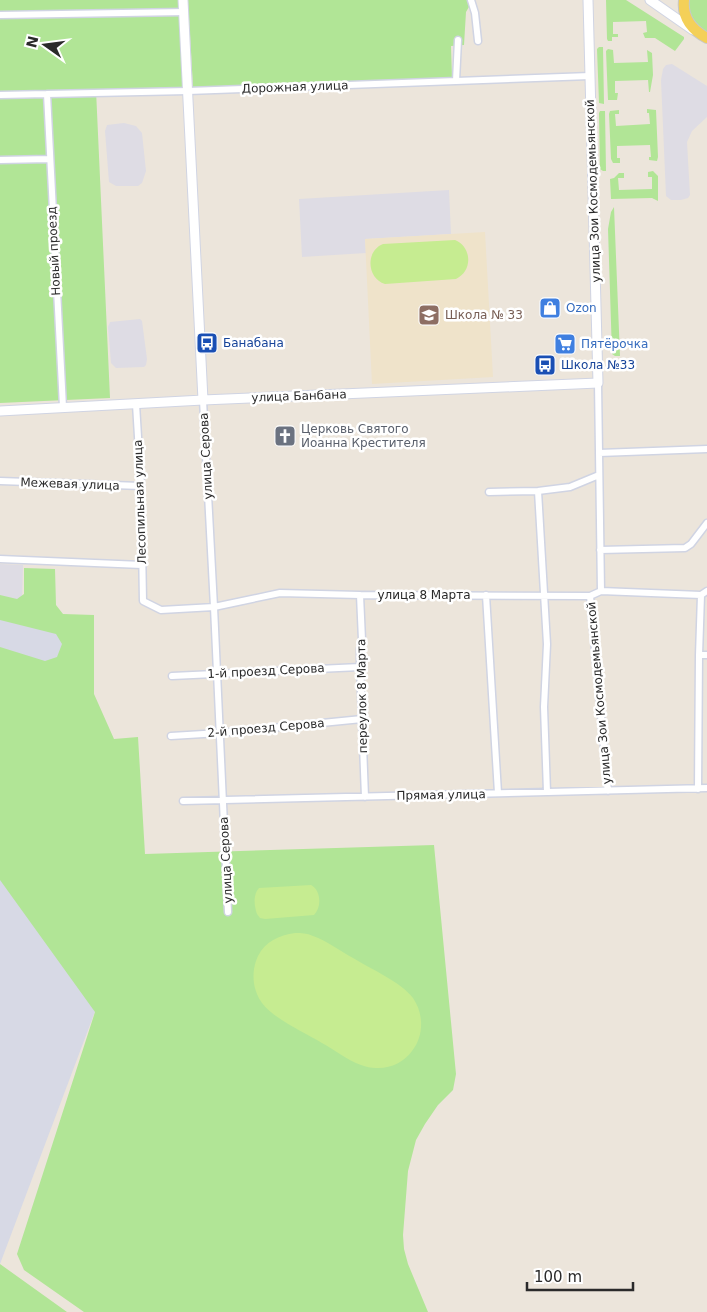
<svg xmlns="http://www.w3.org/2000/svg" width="707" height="1312" font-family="'DejaVu Sans',sans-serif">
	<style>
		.industrial { fill: #dedce4 }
		.education { fill: #efe3ca }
		.airport { fill: #d7d9e5 }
		.green { fill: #b1e596 }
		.pitch { fill: #c6ec91 }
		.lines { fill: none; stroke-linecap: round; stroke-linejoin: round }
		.street-casing { stroke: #d0d4e3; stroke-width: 9 }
		.secondary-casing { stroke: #d0d4e3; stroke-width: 11 }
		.primary-casing { stroke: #c8c8c8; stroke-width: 12 }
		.street { stroke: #fff; stroke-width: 6 }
		.secondary { stroke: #fff; stroke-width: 9 }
		.primary { stroke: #f4d058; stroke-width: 10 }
		.labels { text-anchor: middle; stroke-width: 5; stroke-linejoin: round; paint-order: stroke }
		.street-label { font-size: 12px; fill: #2a2a2a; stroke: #fff }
		.shop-label { font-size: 12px; fill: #366cbe; stroke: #fff; text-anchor: start }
		.education-label { font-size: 12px; fill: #785e54; stroke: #fff; text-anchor: start }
		.transit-label { font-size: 12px; fill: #164399; stroke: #fff; text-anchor: start }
		.worship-label { font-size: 12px; fill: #5b616d; stroke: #fff; text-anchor: start }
	</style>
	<rect width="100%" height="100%" fill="#ece5db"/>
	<!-- industrial -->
	<path class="industrial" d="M672,64L707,86V117L692,131L687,142L690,195L688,198L681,200H671L666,196L661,80L663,69L666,65Z
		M124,123L136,126L142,133L146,171L142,183L138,186H116L109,182L105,131L107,125Z
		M449,190L451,234L365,239L366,253L302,257L299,199Z
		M140,319L142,321L147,359L146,365L144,367L116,368L111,363L108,327L110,322Z
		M0,564L23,565L22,600L0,599Z"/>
	<!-- education -->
	<path class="education" d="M485,232L493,377L372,384L365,239Z"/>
	<!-- airport -->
	<path class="airport" d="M0,612L80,623L79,665L111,969L0,1264Z"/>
	<!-- green -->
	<path class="green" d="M0,0H178L183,87L96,90L110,398L0,403Z
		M188,0H473L466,12L464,45L451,46L452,78L193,87Z
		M606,0H626L684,37V39L675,51L655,38H645L643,33L647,32L646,21L613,22V34H618V37H612V41H608L607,39Z
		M689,0H707V32C694,26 687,14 689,0Z
		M599,47H603L604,104L599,103L597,49Z
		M608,49L613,50L614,63L648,62L647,50L652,53L653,75L650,92H649L648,80L615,81V93H618L617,100H608L606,51Z
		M647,109L656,110L658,157L657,161L649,160V157H651L650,145L617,146V158H620V163H613L611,159L609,114L610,111L619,110V114H615L616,126L650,124L649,113H647Z
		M600,111H605L606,171H603L600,169L599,113Z
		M653,171L658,176V201L652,198L611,199L610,179L614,178L619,173H624V178H618L619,190L652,189V177H648V172Z
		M614,207L620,356H615L612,354L608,229L611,212Z
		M24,568L55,569L56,605L63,614L94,615V694L114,739L138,737L145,854L434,845L456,1074L453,1090L438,1105L425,1124L416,1140L408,1171L403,1235L404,1249L408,1264L428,1312H84L24,1270L17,1254L95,1012L0,880V647L45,661L57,657L62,644L56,634L0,620V595L17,599L24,594Z
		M0,1264L67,1312H0Z"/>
	<!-- pitch -->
	<path class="pitch" d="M455,240C472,247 473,271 456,279L385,284C367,279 365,251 383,244Z
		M311,885C321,890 322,907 314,915L265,919L260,918L257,914C254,906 253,894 259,888Z
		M295,933C301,933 307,933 313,936C327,941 340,951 353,958C371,969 401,982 413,998C424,1014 424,1036 412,1051C404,1062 390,1069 376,1068C371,1068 366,1067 361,1065C347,1060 335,1050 322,1043C304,1032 274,1019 262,1003C252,989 251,971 258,956C265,942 279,935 295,933Z"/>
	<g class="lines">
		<!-- street casing -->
		<g class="street-casing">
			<path id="street" d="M471,0L475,13L478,41
				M0,15L184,12
				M456,81L458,40
				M47,94L63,407
				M0,95L188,91L590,76
				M0,160L49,159
				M598,383L601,591
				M203,400L214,607L228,912
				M136,404L141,486L143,601L161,610L214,607L280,593L360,595L590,596L601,591L701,595L707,591
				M599,453L707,449
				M0,481L141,486
				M538,491L547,644L544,707L547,792
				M489,492L538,491L570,487L599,475
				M600,550L685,548L691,544L707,523
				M0,559L142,565
				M360,595L362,640L360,649V667L365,797
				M486,595L498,793
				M590,596L608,791
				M699,655H707
				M172,676L360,667
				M171,736L220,733L362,719
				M698,789L699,655L701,595
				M183,801L707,788"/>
		</g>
		<!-- secondary casing -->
		<g class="secondary-casing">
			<path id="secondary" d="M183,0L203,400
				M650,0L693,30
				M0,411L203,400L598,383L588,0"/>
		</g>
		<!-- primary casing -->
		<g class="primary-casing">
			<path id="primary" d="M684,0C682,18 692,30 707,38"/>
		</g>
		<!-- street -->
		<use href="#street" class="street"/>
		<!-- secondary -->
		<use href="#secondary" class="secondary"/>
		<!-- primary -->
		<use href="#primary" class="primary"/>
	</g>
	<!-- icons -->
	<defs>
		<g id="shop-square" transform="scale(1.125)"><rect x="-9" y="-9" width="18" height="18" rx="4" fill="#3f7fe0" stroke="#fff"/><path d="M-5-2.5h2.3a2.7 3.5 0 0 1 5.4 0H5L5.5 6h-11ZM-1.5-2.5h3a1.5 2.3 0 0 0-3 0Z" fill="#fff"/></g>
		<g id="school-square" transform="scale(1.125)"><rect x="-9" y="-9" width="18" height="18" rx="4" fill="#8d6e63" stroke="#fff"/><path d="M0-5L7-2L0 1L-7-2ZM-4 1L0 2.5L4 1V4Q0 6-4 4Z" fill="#fff"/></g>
		<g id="bus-square" transform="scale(1.125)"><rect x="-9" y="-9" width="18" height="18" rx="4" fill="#1a4fb4" stroke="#fff"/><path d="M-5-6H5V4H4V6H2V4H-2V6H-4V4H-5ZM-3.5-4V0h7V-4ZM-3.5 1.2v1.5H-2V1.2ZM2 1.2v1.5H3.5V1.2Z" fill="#fff"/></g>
		<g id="supermarket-square" transform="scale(1.125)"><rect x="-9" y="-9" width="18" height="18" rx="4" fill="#3f7fe0" stroke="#fff"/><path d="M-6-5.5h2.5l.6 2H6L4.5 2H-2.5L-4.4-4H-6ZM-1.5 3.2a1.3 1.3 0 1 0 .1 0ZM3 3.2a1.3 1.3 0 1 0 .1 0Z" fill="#fff"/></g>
		<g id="church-square" transform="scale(1.125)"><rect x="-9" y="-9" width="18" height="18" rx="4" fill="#6b7280" stroke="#fff"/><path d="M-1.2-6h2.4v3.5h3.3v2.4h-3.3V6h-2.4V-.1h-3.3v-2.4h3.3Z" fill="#fff"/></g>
	</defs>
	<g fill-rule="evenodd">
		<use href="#shop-square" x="550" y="308"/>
		<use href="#school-square" x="429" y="315"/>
		<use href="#bus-square" x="207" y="343"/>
		<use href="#supermarket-square" x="565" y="344"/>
		<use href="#bus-square" x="545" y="365"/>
		<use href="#church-square" x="285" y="436"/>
	</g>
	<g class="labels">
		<!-- street labels -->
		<g class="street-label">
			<text transform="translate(295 87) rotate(-2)" y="4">Дорожная улица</text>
			<text transform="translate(593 191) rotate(-92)" y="4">улица Зои Космодемьянской</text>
			<text transform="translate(54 251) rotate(-93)" y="4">Новый проезд</text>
			<text transform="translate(299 396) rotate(-2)" y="4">улица Банбана</text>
			<text transform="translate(206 456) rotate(-93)" y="4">улица Серова</text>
			<text transform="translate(70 484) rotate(2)" y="4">Межевая улица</text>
			<text transform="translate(140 502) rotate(-92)" y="4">Лесопильная улица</text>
			<text x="424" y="599">улица 8 Марта</text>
			<text transform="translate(266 671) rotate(-3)" y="4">1-й проезд Серова</text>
			<text transform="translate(599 693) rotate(-95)" y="4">улица Зои Космодемьянской</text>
			<text transform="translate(362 696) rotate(-91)" y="4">переулок 8 Марта</text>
			<text transform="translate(266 728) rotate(-5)" y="4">2-й проезд Серова</text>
			<text transform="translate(441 795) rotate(-1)" y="4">Прямая улица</text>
			<text transform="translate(226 860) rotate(-93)" y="4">улица Серова</text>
		</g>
		<!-- shop labels -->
		<g class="shop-label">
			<text x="566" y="312">Ozon</text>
			<text x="581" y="348">Пятёрочка</text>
		</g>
		<!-- education labels -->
		<g class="education-label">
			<text x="445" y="319">Школа № 33</text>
		</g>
		<!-- transit labels -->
		<g class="transit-label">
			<text x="223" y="347">Банабана</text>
			<text x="561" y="369">Школа №33</text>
		</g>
		<!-- worship labels -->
		<g class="worship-label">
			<text x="301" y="433">Церковь Святого<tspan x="301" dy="14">Иоанна Крестителя</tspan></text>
		</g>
	</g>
	<!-- north arrow -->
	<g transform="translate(45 45) rotate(284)" stroke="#ffffff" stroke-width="4" paint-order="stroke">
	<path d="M0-4L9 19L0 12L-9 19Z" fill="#2a2a2a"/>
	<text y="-8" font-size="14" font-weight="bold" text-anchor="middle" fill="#2a2a2a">N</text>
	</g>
	<!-- scale -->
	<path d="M527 1282v8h106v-8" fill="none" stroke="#2a2a2a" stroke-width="2.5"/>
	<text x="534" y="1282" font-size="15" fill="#2a2a2a" stroke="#ffffff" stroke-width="4" paint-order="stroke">100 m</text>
</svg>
